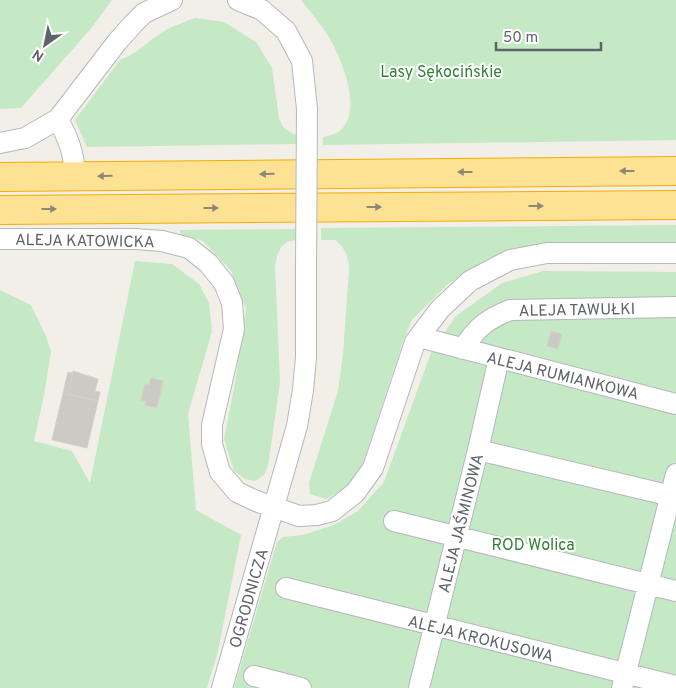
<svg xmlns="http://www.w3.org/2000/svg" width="676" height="688" font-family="Overpass,sans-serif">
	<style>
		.green { fill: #c5e8c5 }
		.building { fill: #cccac5; stroke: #d6d1c6 }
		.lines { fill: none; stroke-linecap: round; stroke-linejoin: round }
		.minor-casing { stroke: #b5b8bc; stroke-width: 22 }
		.highway-casing { stroke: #f9ab00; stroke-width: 30 }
		.minor { stroke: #fff; stroke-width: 20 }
		.highway { stroke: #fde293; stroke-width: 28 }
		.minor-bridge-casing { stroke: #b5b8bc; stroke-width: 22; stroke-linecap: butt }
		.minor-bridge { stroke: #fff; stroke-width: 20 }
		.oneway { fill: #8e8975 }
		.labels { text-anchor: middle; stroke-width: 4; stroke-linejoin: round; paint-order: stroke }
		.park-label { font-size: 16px; fill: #348238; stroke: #fff }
		.street-label { font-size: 16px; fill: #5f6368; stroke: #fff }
	</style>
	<rect width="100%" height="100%" fill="#f1efe8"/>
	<!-- green -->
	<path class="green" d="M0,0H112L93,26L21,108L0,109Z
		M301,0H676V140L323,145V137C329,136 336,134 341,130C363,109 341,58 329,37C321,24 310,12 301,0Z
		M195,18L224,22L256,42L272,68L279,118L283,127L293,134H296V144L87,147L75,120L120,60C137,54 150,39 166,30C175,25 185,22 195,18Z
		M676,225V244H544L497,255L474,267L447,285L412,320L403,341L361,469L345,488L326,499L310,494L309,483L338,391L343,354L349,269C348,256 345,247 335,240H321V228Z
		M295,229L296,240L287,242L281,247L277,256L275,267L280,382L268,466L264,475L255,481L245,479L234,471L224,439L235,383L246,309L231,271L203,241L180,234V230Z
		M135,261L172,264L199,284L209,303L212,331L188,414L196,510L241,535L218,651L207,688H0V290L31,305L46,336L51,352L44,395L34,441L72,451L90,483Z
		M543,271L676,272V688H234L277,542L283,537L303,535L334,525L358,511L384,482L432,350L456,316L502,283Z"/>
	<!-- building -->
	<path class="building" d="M551,331L562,334L558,349L547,346Z
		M73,371L98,379L95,391L100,392L98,401L68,394Z
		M68,372L73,373L68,394L98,401L87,448L52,440Z
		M151,378L163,381L157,408L145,405L146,401L141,400L145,384L149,385Z"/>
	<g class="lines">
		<!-- minor casing -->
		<g class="minor-casing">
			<path id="minor" d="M238,0L262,10L286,31L302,61L307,109
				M58,119C69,140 74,153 75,176
				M0,143L25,138L58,119L117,42L133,24L144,13L172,0
				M0,239H136L162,241L189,248L208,263L224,283L232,303L234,329L212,425V444L220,472L237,492L256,501L299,516L317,515L332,511L355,493L373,468L415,342L440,309L470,281L510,260L547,253H676
				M419,337L676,404
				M463,349C476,328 487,319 510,310L676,307
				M478,450L676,497
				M394,521L676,591
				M286,588L676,686
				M254,676L301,688
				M222,688L297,426L303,390L306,357V272
				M419,688L478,450L499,358
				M622,688L676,474"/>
		</g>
		<!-- highway casing -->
		<g class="highway-casing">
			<path id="highway" d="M0,177L676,171
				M0,210L676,205"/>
		</g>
		<!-- minor -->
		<use href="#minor" class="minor"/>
		<!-- highway -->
		<use href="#highway" class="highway"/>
		<!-- minor-bridge casing -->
		<g class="minor-bridge-casing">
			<path id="minor-bridge" d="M306,272L307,109"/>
		</g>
		<!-- minor-bridge -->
		<use href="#minor-bridge" class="minor-bridge"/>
	</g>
	<!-- one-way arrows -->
	<defs><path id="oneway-solid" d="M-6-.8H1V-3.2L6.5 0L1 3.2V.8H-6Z" transform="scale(1.25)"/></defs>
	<g class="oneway">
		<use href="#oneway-solid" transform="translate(627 171) rotate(180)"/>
		<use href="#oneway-solid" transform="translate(465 172) rotate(180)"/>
		<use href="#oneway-solid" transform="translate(267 174) rotate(179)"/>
		<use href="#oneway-solid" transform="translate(105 176) rotate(179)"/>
		<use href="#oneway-solid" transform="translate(536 206)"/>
		<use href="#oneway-solid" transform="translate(374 207)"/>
		<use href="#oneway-solid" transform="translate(211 208)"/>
		<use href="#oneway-solid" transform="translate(49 209)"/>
	</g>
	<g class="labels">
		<!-- park labels -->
		<g class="park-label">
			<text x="441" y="77">Lasy Sękocińskie</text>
			<text x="533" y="550">ROD Wolica</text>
		</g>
		<!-- street labels -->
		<g class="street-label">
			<text transform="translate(85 240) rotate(1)" y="6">ALEJA KATOWICKA</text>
			<text transform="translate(577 309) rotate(-1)" y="6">ALEJA TAWUŁKI</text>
			<text transform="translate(563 375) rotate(14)" y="6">ALEJA RUMIANKOWA</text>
			<text transform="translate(460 523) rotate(-76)" y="6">ALEJA JAŚMINOWA</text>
			<text transform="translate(248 598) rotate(-74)" y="6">OGRODNICZA</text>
			<text transform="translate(481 638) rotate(14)" y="6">ALEJA KROKUSOWA</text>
		</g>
	</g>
	<!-- north arrow -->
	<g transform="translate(45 45) rotate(213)" stroke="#ffffff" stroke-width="4" paint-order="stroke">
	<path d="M0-4L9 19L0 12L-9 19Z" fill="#5f6368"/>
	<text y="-8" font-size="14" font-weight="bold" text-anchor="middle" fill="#5f6368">N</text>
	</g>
	<!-- scale -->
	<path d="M496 42v8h105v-8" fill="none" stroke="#5f6368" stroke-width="2.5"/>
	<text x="503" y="42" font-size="15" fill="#5f6368" stroke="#ffffff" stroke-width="4" paint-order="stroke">50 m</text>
</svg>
